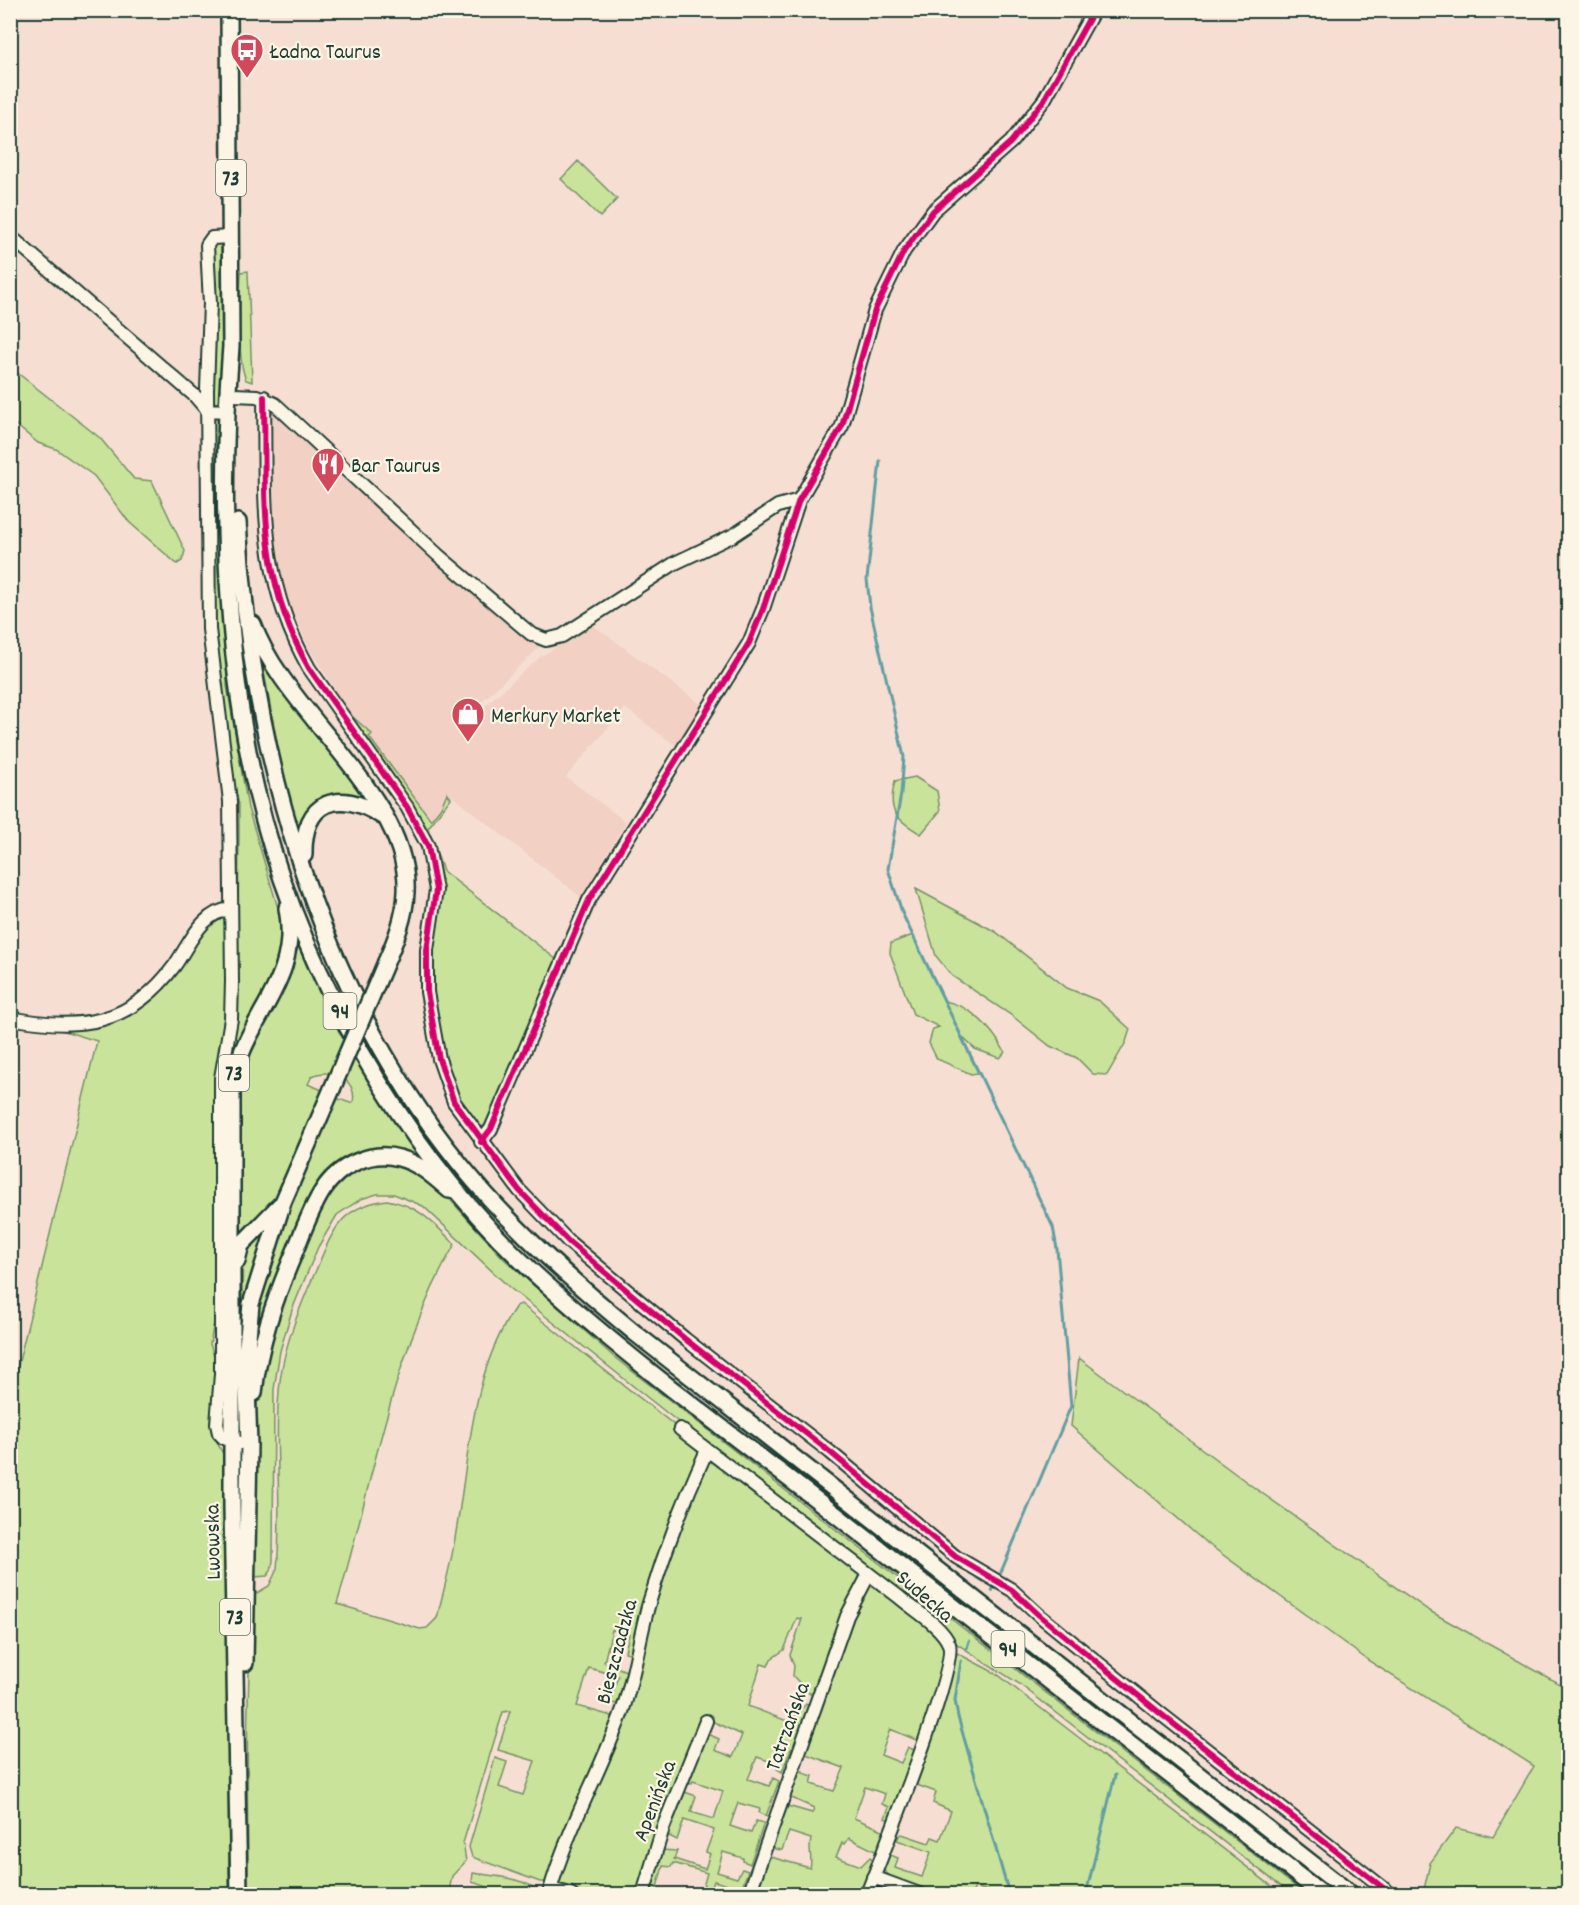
<svg xmlns="http://www.w3.org/2000/svg" width="1579" height="1905" font-family="Dekko,sans-serif">
	<style>
		.built { fill: #f2d0c4 }
		.green { fill: #cae39a; stroke: #749067; stroke-width: 1.5 }
		.lines { fill: none; stroke-linecap: round; stroke-linejoin: round }
		.stream { stroke: #629da2; stroke-width: 3 }
		.minor-casing { stroke: #1f3d34; stroke-width: 16 }
		.major-casing { stroke: #1f3d34; stroke-width: 20 }
		.minor { stroke: #fcf5e5; stroke-width: 12 }
		.major { stroke: #fcf5e5; stroke-width: 15 }
		.major-bridge-casing { stroke: #1f3d34; stroke-width: 20; stroke-linecap: butt }
		.major-bridge { stroke: #fcf5e5; stroke-width: 15 }
		.cycleway-casing { stroke: #fcf5e5; stroke-width: 10 }
		.cycleway { stroke: #d6006c; stroke-width: 6 }
		.labels { text-anchor: middle; stroke-width: 4.5; stroke-linejoin: round; paint-order: stroke }
		.shield { fill: #fcf5e5; stroke: #617469; stroke-width: 1.5 }
		.shield-label { font-size: 21px; font-weight: bold; fill: #1f3d34 }
		.poi-label { font-size: 22px; fill: #1f3d34; stroke: #fcf5e5; text-anchor: start }
		.street-label { font-size: 22px; fill: #1f3d34; stroke: #fcf5e5 }
	</style>
	<rect width="100%" height="100%" fill="#f6dfd2"/>
	<filter id="ink" filterUnits="userSpaceOnUse"><feTurbulence type="fractalNoise" baseFrequency=".0167" numOctaves="2"/><feDisplacementMap in="SourceGraphic" scale="12" xChannelSelector="R" yChannelSelector="G"/><feConvolveMatrix kernelMatrix="1 2 1 2 8 2 1 2 1" color-interpolation-filters="sRGB"/></filter>
	<g filter="url(#ink)">
		<!-- built -->
		<path class="built" d="M272,404L540,647L478,705L486,712V705L540,657L593,625L702,705L676,746L625,708L566,777L626,822L581,897L447,792L441,809L431,820L369,737L372,734L351,715L310,650L286,598L274,536Z"/>
		<!-- green -->
		<path class="green" d="M578,161L617,199L600,217L561,179Z
			M221,242L222,399L219,403L212,402L213,243Z
			M248,271L252,382L246,380C236,356 240,299 241,272Z
			M10,367L100,438L134,479L152,481L185,551L182,561L177,564L129,522L94,476L56,449L38,443L11,421Z
			M216,419L221,422L227,686L248,808L278,908L283,942L276,974L233,1056L226,1426L223,1425V1078L237,1023L239,830V805L232,776L214,637L212,422Z
			M261,656L368,799L350,795L306,815L298,832L279,753Z
			M345,710L372,734L369,737L431,820L441,807L447,793L451,798L428,828L443,871L557,960L485,1126C453,1133 431,1004 430,980C428,948 441,915 441,884C441,868 435,854 430,839Z
			M915,777L937,791L940,811L921,834C895,819 887,811 895,781Z
			M916,889L996,932L1067,988L1099,1001L1130,1029L1126,1042L1107,1075L1093,1074L1077,1058L1050,1046L1011,1015L952,976L936,956Z
			M215,918L227,919V990L220,1053L215,1317L210,1344L216,1362L217,1385L211,1430L226,1460L229,1894H11V1394L97,1041L58,1029L126,1011Z
			M913,935L944,1001C971,1005 992,1029 1005,1052L1000,1058L975,1049L960,1035L978,1073L971,1074L937,1059L929,1043L933,1029L939,1027L913,1014L890,953L891,943Z
			M296,938C329,1019 373,1091 423,1162L407,1155L330,1172L252,1372L254,1318L285,1217L336,1098L350,1103L353,1102C358,1080 331,1067 312,1076L308,1084L322,1090L277,1196L271,1208L238,1241L239,1074Z
			M383,1162L403,1165L423,1175L445,1194L503,1258L614,1357L1305,1894H1291L1018,1683L957,1644L510,1288L423,1206L394,1194H377L361,1199L337,1215L318,1247L292,1310L280,1351L274,1389L273,1561L271,1571L267,1576L255,1577C255,1515 250,1451 259,1389C265,1342 308,1204 344,1175C356,1166 369,1164 383,1162Z
			M387,1200C420,1206 432,1222 455,1244C391,1355 373,1483 337,1604L420,1629L427,1628L437,1618C443,1592 451,1565 455,1538C469,1460 470,1374 516,1306L521,1304L859,1571V1580L816,1691L810,1694L793,1676L794,1666L790,1655L802,1619L797,1618L784,1650L771,1659L768,1666L761,1664L748,1706L787,1721L792,1719L806,1704L812,1706L794,1749H791L782,1772L777,1769L778,1764L757,1757L748,1779L769,1786L773,1778L779,1781L766,1816L759,1813L760,1809L738,1803L730,1826L751,1833L756,1821L764,1823L750,1864L743,1861V1858L723,1852L717,1872L737,1878L742,1869L748,1871L741,1889L714,1881L710,1894H701L707,1873L673,1863L671,1867L663,1866L655,1894H648L660,1850L677,1851L674,1859L705,1869L710,1854L706,1852L714,1830L684,1820L677,1840L665,1834L682,1791L696,1796L691,1812L714,1819L723,1791L693,1781L692,1783L686,1782V1778L703,1738L710,1735L719,1739L715,1750L733,1757L742,1735L703,1717L662,1822L640,1894H582L557,1886L574,1831L631,1696L641,1656L625,1652L629,1634L612,1630L604,1662L631,1673L620,1705L609,1702L618,1676L589,1668L577,1706L615,1717L569,1825L549,1882H540L472,1857L469,1847L495,1758L507,1762L499,1787L523,1795L535,1761L498,1750L510,1711L503,1712L463,1843L466,1861L452,1876L450,1886L452,1889L467,1891L466,1894H248C248,1794 244,1694 255,1594L269,1586L277,1569C283,1507 273,1444 280,1381C285,1342 301,1304 317,1268C333,1230 341,1206 387,1200Z
			M265,1232L252,1272L241,1326L243,1259L248,1249Z
			M1079,1358L1256,1489L1428,1610L1563,1686L1568,1679V1894H1423L1430,1863L1456,1828L1493,1837L1534,1766L1369,1661L1204,1541L1071,1426Z
			M872,1582L922,1620L948,1649L921,1742L890,1729L881,1755L901,1763L908,1747L916,1751L890,1820L885,1818L889,1807L882,1804L885,1794L865,1787L854,1818L885,1831L877,1852L849,1838L845,1844L842,1843L836,1857L861,1866L870,1857L874,1861L861,1894H753L767,1856L810,1868C813,1858 808,1853 811,1839L789,1832L782,1850L775,1849L771,1843L784,1805L812,1813L814,1808L787,1796L796,1771H803V1773L813,1776L811,1784L834,1791L844,1768L803,1753L863,1590Z
			M957,1653L997,1674L1025,1696L1282,1894H997L975,1887L972,1894H927L889,1881L890,1876L883,1870L888,1854L898,1858L895,1868L922,1877L931,1852L897,1840L899,1836L902,1834L929,1843L932,1837L940,1840L951,1811L933,1803L936,1792L914,1784Z
			M473,1873C493,1876 528,1878 542,1894H486L488,1887L472,1882Z"/>
		<g class="lines">
			<!-- stream -->
			<path class="stream" d="M880,461L867,579L870,607L904,757L901,794L888,869L903,915L1053,1227L1057,1249L1071,1406L1001,1572
				M992,1591L995,1585
				M967,1648L969,1641
				M961,1661L955,1700L958,1717L1009,1894
				M1086,1894L1115,1775"/>
			<!-- minor casing -->
			<g class="minor-casing">
				<path id="minor" d="M10,236L195,396L207,410L227,411
					M231,237L212,238L207,245L210,303L207,390L209,629L230,801L232,981L231,1019L221,1078V1374L217,1424L219,1433L224,1438L240,1443
					M234,395L257,396L275,404L438,555L531,634L546,640L562,636L675,563L734,535L778,506L799,500
					M264,397C266,498 257,576 309,668L407,807L428,846L436,890L427,950V992L439,1059L454,1102L519,1190L569,1242L685,1339L830,1452L956,1557L1012,1590L1039,1615L1161,1714L1391,1894
					M10,1018C80,1031 130,1026 175,965C191,942 201,912 231,909
					M481,1142L491,1129L589,900L749,643L763,609L799,500L842,426L875,310L904,251L933,211L1011,142L1044,100L1094,10
					M680,1429L899,1597C914,1610 942,1626 949,1644C958,1667 880,1860 867,1894
					M873,1877L919,1894
					M550,1889L571,1894
					M549,1894C567,1828 601,1772 623,1709C635,1674 639,1638 649,1603C665,1550 684,1500 707,1450
					M643,1894L663,1828L706,1721
					M749,1894L847,1616L869,1574"/>
			</g>
			<!-- major casing -->
			<g class="major-casing">
				<path id="major" d="M229,10L231,346C220,486 224,652 256,789C298,967 401,1150 535,1274C629,1360 734,1436 835,1514C998,1641 1160,1768 1322,1894
					M238,522C251,748 315,985 460,1164C511,1227 572,1281 635,1333L1351,1894
					M253,624C283,711 411,797 406,892C405,917 396,939 386,962
					M304,855C303,800 339,788 382,816
					M237,1261L241,1245L280,1205
					M254,1393C259,1345 274,1301 293,1256C302,1234 310,1210 323,1190C338,1166 371,1150 399,1158C419,1163 434,1177 449,1190
					M245,1663L249,1444L246,1359L251,1304L283,1202L332,1089
					M239,1894L232,1507V1093C238,1020 302,987 287,908"/>
			</g>
			<!-- minor -->
			<use href="#minor" class="minor"/>
			<!-- major -->
			<use href="#major" class="major"/>
			<!-- major-bridge casing -->
			<g class="major-bridge-casing">
				<path id="major-bridge" d="M332,1089L386,962"/>
			</g>
			<!-- major-bridge -->
			<use href="#major-bridge" class="major-bridge"/>
			<!-- cycleway casing -->
			<g class="cycleway-casing">
				<path id="cycleway" d="M264,397C266,498 257,576 309,668L407,807L428,846L436,890L427,950V992L439,1059L454,1102L519,1190L569,1242L685,1339L830,1452L956,1557L1012,1590L1039,1615L1161,1714L1391,1894
					M481,1142L491,1129L589,900L749,643L763,609L799,500L842,426L875,310L904,251L933,211L1011,142L1044,100L1094,10"/>
			</g>
			<!-- cycleway -->
			<use href="#cycleway" class="cycleway"/>
		</g>
	</g>
	<!-- icons -->
	<defs>
		<g id="bus-pin" transform="scale(1.725)"><path d="M0 17L-7.5 6A9.5 9.5 0 1 1 7.5 6Z" fill="#d1495b" stroke="#fcf5e5"/><path d="M-5-6H5V4H4V6H2V4H-2V6H-4V4H-5ZM-3.5-4V0h7V-4ZM-3.5 1.2v1.5H-2V1.2ZM2 1.2v1.5H3.5V1.2Z" fill="#fff"/></g>
		<g id="restaurant-pin" transform="scale(1.725)"><path d="M0 17L-7.5 6A9.5 9.5 0 1 1 7.5 6Z" fill="#d1495b" stroke="#fcf5e5"/><path d="M-5-6h1v4h1v-4h1v4h1v-4h1v5L-1.5 .5V6h-2V.5L-5-1ZM5-6V6H3V1.5H1.5Q1.5-4 5-6Z" fill="#fff"/></g>
		<g id="shop-pin" transform="scale(1.725)"><path d="M0 17L-7.5 6A9.5 9.5 0 1 1 7.5 6Z" fill="#d1495b" stroke="#fcf5e5"/><path d="M-5-2.5h2.3a2.7 3.5 0 0 1 5.4 0H5L5.5 6h-11ZM-1.5-2.5h3a1.5 2.3 0 0 0-3 0Z" fill="#fff"/></g>
	</defs>
	<g fill-rule="evenodd">
		<use href="#bus-pin" x="247" y="50"/>
		<use href="#restaurant-pin" x="328" y="464"/>
		<use href="#shop-pin" x="468" y="714"/>
	</g>
	<g class="labels">
		<!-- shield labels -->
		<g class="shield">
			<rect x="216" y="160" width="30" height="36" rx="4.5"/>
			<rect x="323.5" y="993" width="33" height="36" rx="4.5"/>
			<rect x="219" y="1055" width="30" height="36" rx="4.5"/>
			<rect x="220" y="1599" width="30" height="36" rx="4.5"/>
			<rect x="991.5" y="1631" width="33" height="36" rx="4.5"/>
		</g>
		<g class="shield-label">
			<text x="231" y="185">73</text>
			<text x="340" y="1018">94</text>
			<text x="234" y="1080">73</text>
			<text x="235" y="1624">73</text>
			<text x="1008" y="1656">94</text>
		</g>
		<!-- poi labels -->
		<g class="poi-label">
			<text x="270" y="58">Ładna Taurus</text>
			<text x="351" y="472">Bar Taurus</text>
			<text x="491" y="722">Merkury Market</text>
		</g>
		<!-- street labels -->
		<g class="street-label">
			<text transform="translate(211 1542) rotate(-91)" y="8">Lwowska</text>
			<text transform="translate(926 1595) rotate(41)" y="8">Sudecka</text>
			<text transform="translate(615 1651) rotate(-75)" y="8">Bieszczadzka</text>
			<text transform="translate(786 1726) rotate(-70)" y="8">Tatrzańska</text>
			<text transform="translate(653 1800) rotate(-69)" y="8">Apenińska</text>
		</g>
	</g>
	<!-- margin -->
	<rect width="1579" height="1905" fill="none" stroke="#fcf5e5" stroke-width="36"/>
	<rect x="18" y="18" width="1543" height="1869" fill="none" stroke="#1f3d34" stroke-width="2" filter="url(#ink)"/>
</svg>
